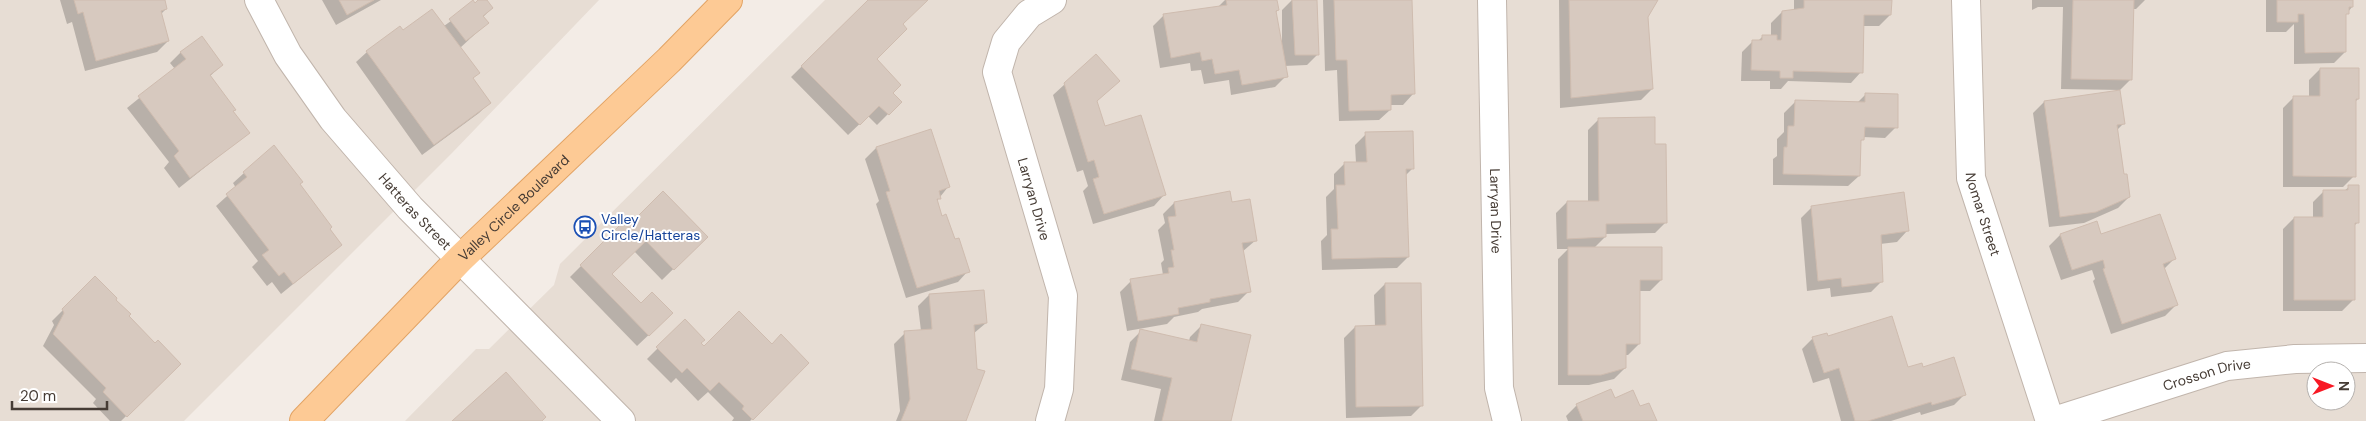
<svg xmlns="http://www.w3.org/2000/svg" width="2366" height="421" font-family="'DM Sans',sans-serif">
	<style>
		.residential { fill: #e7ddd4; fill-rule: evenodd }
		.shadow { fill: #0003 }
		.building { fill: #d7c9bf; stroke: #cfbcaf }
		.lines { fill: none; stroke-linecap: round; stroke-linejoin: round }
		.minor-casing { stroke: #c1b5ac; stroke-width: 30 }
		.major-casing { stroke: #e2a364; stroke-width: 30 }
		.minor { stroke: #fff; stroke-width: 28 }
		.major { stroke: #fdca95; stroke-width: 28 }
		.labels { text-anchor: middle; stroke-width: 4; stroke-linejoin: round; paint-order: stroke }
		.street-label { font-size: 14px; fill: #463c35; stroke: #fff }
		.transit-label { font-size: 14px; fill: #164399; stroke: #fff; text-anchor: start }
	</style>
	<rect width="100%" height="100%" fill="#f3ece6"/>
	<!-- residential -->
	<path class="residential" d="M0,0H599L452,153L184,421H0Z
		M825,0H2366V421H405L476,349H489L554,285L560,264ZM2316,371H2346V401H2316Z"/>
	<!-- shadow -->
	<path class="shadow" d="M60,0H163L166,9L161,14L168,41L157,52L85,71L72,22L67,24Z
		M322,0H381L336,25Z
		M480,0H486L492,8L483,17L487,23L460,48L478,73L472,79L490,102L479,113L422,155L356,62L367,52L403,32L444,26Z
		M869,0H925L902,24L875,59L891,93L900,102L877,125L868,116L848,135L791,77Z
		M1225,0H1276L1278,10L1275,13L1282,51V10L1292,0H1316L1318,54L1307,65L1284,66L1286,76L1275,87L1231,95L1229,80L1204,84L1201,70L1191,71L1190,63L1160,68L1153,26L1164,15L1217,8Z
		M1323,0H1411L1413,94L1403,105H1390V110L1379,120L1339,121L1337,70L1325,71Z
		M1559,0H1657L1647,17L1652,89L1641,100L1560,108Z
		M1794,0H1890V15L1879,26H1862L1861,72L1851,83L1788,81L1781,89H1770V81H1741L1742,52L1753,41H1758L1763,36H1771V23L1782,12L1794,10Z
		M2032,0H2145L2136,9H2132L2131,79L2120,90L2061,89L2063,7H2038L2032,10Z
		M2266,0H2352V7L2344,17L2345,52L2334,63L2294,64V24L2286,32H2266Z
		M181,52L222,65L209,77L248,133L179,188L164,168L169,162L127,108L175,69L170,63Z
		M2320,69L2358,99L2355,102L2354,176L2343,187H2283V108L2294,97H2309V80Z
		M1065,84L1096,101L1104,128L1164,195L1154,206L1093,224L1083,191L1088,186L1083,170L1077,172L1053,95Z
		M1866,94L1896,127L1885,138L1863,137L1860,143L1859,176L1848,186L1773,185V159L1777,156V139L1784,132V113L1795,102L1857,103Z
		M2044,102L2123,124L2116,131L2123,176L2129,197L2118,208L2084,223L2049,227L2033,113Z
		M1599,119L1653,145L1666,222L1655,233L1605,234V237L1594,248L1661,280L1650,291H1639V344L1628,355H1625V368L1614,379L1589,385H1558V259L1568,249H1557L1556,213L1567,202H1588V130Z
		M930,131L948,187L936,202L942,217L968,271L958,282L906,298L876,204L879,201L865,159L876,148Z
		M1366,134L1413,168L1405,176L1408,257L1397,268L1322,270L1321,241L1327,235L1326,197L1334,189V174L1345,163H1356L1355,145Z
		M244,173L299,185L341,245L281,294L272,282L267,286L252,267L258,261L216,206L236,188L233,183Z
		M2349,187L2358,222L2353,227V300L2342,311H2283V229L2294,218H2313V202L2324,191H2344Z
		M1174,203H1231L1256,240L1242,252L1249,291L1238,302L1202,309L1198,312L1174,317L1167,324L1127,331L1120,292L1131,281L1163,275L1161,263L1164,260L1158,230L1165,223L1163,214Z
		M1812,207L1907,231L1897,242L1880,244L1882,281L1871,292L1831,297L1830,288L1807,291L1801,218Z
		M627,220L632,224L706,237L662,280L634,251L611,274L641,305L672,313L637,346L570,277Z
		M2096,223L2100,235L2174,259L2164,269L2176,305L2165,316L2111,334L2093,281L2095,279L2092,270L2061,280L2049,246L2060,235Z
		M95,278L155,345L179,364L121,421H110L93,403L96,399L43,346L54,325L52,321Z
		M1385,284L1422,405L1411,416L1346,418L1344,338L1355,327H1375L1374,295Z
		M929,295L986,323L973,334L964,421H896L900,411L894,344L905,333L921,331L918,306Z
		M685,321L704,348L772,346L808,363L750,421H732L734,418L708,392L698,401L676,378L671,383L647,359Z
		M1201,326L1230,421H1154L1161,389L1121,380L1130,342L1141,331L1189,341L1190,337Z
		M1813,338L1907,369L1922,368L1965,394L1954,405L1921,415L1920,412L1891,421H1841L1829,378L1813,383L1802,349Z
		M1611,390L1615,399L1640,408L1655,421H1568L1566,416L1576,406Z"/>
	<!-- building -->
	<path class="building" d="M74,0H165L167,9L161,11L169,41L96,61L83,12L78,14Z
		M339,0H374L347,15Z
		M473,0L475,3L478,0H487L493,8L483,16L489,23L466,41L449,19Z
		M868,0H928L903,24L907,29L877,59L901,85L893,93L902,102L889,115L879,106L860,125L801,66Z
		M1226,0H1277L1279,10L1276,11L1288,77L1242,85L1239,70L1215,74L1212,59L1202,61L1200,52L1171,58L1163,14L1227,5Z
		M1292,0H1317L1319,55H1295Z
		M1334,0H1412L1415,94L1391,95V110L1349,111L1347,60H1336Z
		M1569,0H1658L1648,17L1653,89L1571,98Z
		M1804,0H1892L1891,15H1864L1863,73L1793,71V78H1780V71L1751,70L1752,40H1762V35H1777V40H1781L1782,11L1804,8Z
		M2073,0H2134L2132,80L2071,79Z
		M2277,0H2353V7H2349V14H2346V52L2305,53L2304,14H2298V22H2277Z
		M432,9L480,73L473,78L491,103L434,145L366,51L400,26L403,30Z
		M202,36L223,65L210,75L236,110L233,111L250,133L190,178L174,156L179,151L138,96L186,59L180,52Z
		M1096,54L1120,81L1097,101L1105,126L1141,115L1166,195L1104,214L1093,179L1099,177L1094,160L1088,162L1064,83Z
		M2320,68H2359V99H2356V177L2293,176V96H2320Z
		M2120,90L2125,124L2117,125L2124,174H2127L2130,197L2096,212L2060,217L2044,101Z
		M1865,93L1898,94V128L1865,127L1864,140H1861L1860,176L1783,174L1784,147H1787L1788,126H1794L1795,100L1865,102Z
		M1655,117V144H1666L1667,223L1606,224V237L1567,239V201H1599L1598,118Z
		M931,129L950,187L939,191L941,199H937L942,216L946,214L955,239L959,238L970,272L917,288L886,192L890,191L876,147Z
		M1413,131L1414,169H1406L1409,257L1332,259L1331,229H1338L1336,185H1345L1344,162H1367L1365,132Z
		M274,145L303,182L300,184L332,227L330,229L342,245L293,284L284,272L279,276L262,255L269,250L226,194L247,177L243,172Z
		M2348,185H2359V223H2355V300H2294V217H2323V190H2348Z
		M663,191L708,237L674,270L646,241L612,274L641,303L652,292L673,313L649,336L580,265L627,218L632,222Z
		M1230,191L1232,202L1250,199L1257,241L1242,243L1251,292L1210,299V302L1178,308L1179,314L1138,321L1130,279L1169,273L1168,268L1174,267L1171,250H1174L1168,217L1176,216L1174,202Z
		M1904,192L1909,231L1881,235L1883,282L1842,287L1841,278L1818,281L1811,206Z
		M2160,214L2176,259L2163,264L2178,305L2122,324L2103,269L2105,268L2103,260L2072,270L2060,234L2097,221L2101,234Z
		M1568,247H1662V280H1640V344H1626V368L1601,375H1568Z
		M95,276L117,298L116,300L131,314L129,316L155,343L158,340L181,364L127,417L103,392L106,388L53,334L64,313L62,309Z
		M1385,283H1421L1423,406L1356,407L1355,326L1386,325Z
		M984,290L987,323L974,325L977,369L985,371L966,421H901L910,399L904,331L932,329L929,294Z
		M739,311L772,344L781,334L809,363L753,420L742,409L744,406L719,382L710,391L687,368L682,373L656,347L685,319L705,340L701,343L704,346Z
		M1892,316L1908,367L1922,363L1923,367L1954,357L1966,395L1932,405L1931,402L1868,421H1855L1839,368L1824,373L1812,337L1827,333L1828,336Z
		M1201,324L1251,335L1231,421H1162L1172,378L1131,369L1140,329L1197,342Z
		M506,372L546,417L542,421H452Z
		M1611,389L1615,398L1633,390L1640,406L1649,403L1657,421H1583L1576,404Z"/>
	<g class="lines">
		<!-- minor casing -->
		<g class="minor-casing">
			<g id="minor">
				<path id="s1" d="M259,0L288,55L333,119L410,208L621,421"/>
				<path id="s2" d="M1492,0L1499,388L1507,421"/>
				<path id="s3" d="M1966,0L1971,178L2050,421"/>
				<path d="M1050,421L1059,389L1063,296L997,72L1006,42L1029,14L1052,0"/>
				<path id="s4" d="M2054,421L2227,366L2295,359L2366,358"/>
			</g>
		</g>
		<!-- major casing -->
		<g class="major-casing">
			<g id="major">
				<path id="s5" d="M304,421L461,258L669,60L728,0"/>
			</g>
		</g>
		<!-- minor -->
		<use href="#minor" class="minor"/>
		<!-- major -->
		<use href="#major" class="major"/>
	</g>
	<!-- icons -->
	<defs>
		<g id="bus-ring" transform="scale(1.125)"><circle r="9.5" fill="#fff" stroke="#1a4fb4" stroke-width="1.5"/><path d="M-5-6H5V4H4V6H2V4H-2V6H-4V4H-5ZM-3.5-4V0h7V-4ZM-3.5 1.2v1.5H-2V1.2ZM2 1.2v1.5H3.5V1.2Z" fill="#1a4fb4"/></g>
	</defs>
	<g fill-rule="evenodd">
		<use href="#bus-ring" x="585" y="227"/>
	</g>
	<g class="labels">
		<!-- street labels -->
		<g class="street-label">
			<text transform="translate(1034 199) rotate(74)" y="5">Larryan Drive</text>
			<text dy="5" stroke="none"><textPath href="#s5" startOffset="299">Valley Circle Boulevard</textPath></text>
			<text dy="5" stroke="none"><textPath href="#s1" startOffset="264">Hatteras Street</textPath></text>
			<text dy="5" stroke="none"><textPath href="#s2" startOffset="211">Larryan Drive</textPath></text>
			<text dy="5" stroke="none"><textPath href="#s3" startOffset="216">Nomar Street</textPath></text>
			<text dy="5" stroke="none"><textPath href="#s4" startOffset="160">Crosson Drive</textPath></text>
		</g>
		<!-- transit labels -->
		<g class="transit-label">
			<text x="601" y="224">Valley<tspan x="601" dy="16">Circle/Hatteras</tspan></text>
		</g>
	</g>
	<!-- north arrow -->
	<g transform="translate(2331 386) rotate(90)"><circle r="24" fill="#ffffff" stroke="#b5b1ae"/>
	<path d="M0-4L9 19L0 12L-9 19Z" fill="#f81824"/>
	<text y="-8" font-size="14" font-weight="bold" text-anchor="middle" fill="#463c35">N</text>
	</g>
	<!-- scale -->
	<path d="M12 401v8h95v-8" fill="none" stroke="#463c35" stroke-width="2.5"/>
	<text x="20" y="401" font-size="15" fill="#463c35" stroke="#ffffff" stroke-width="4" paint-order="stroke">20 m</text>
</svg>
